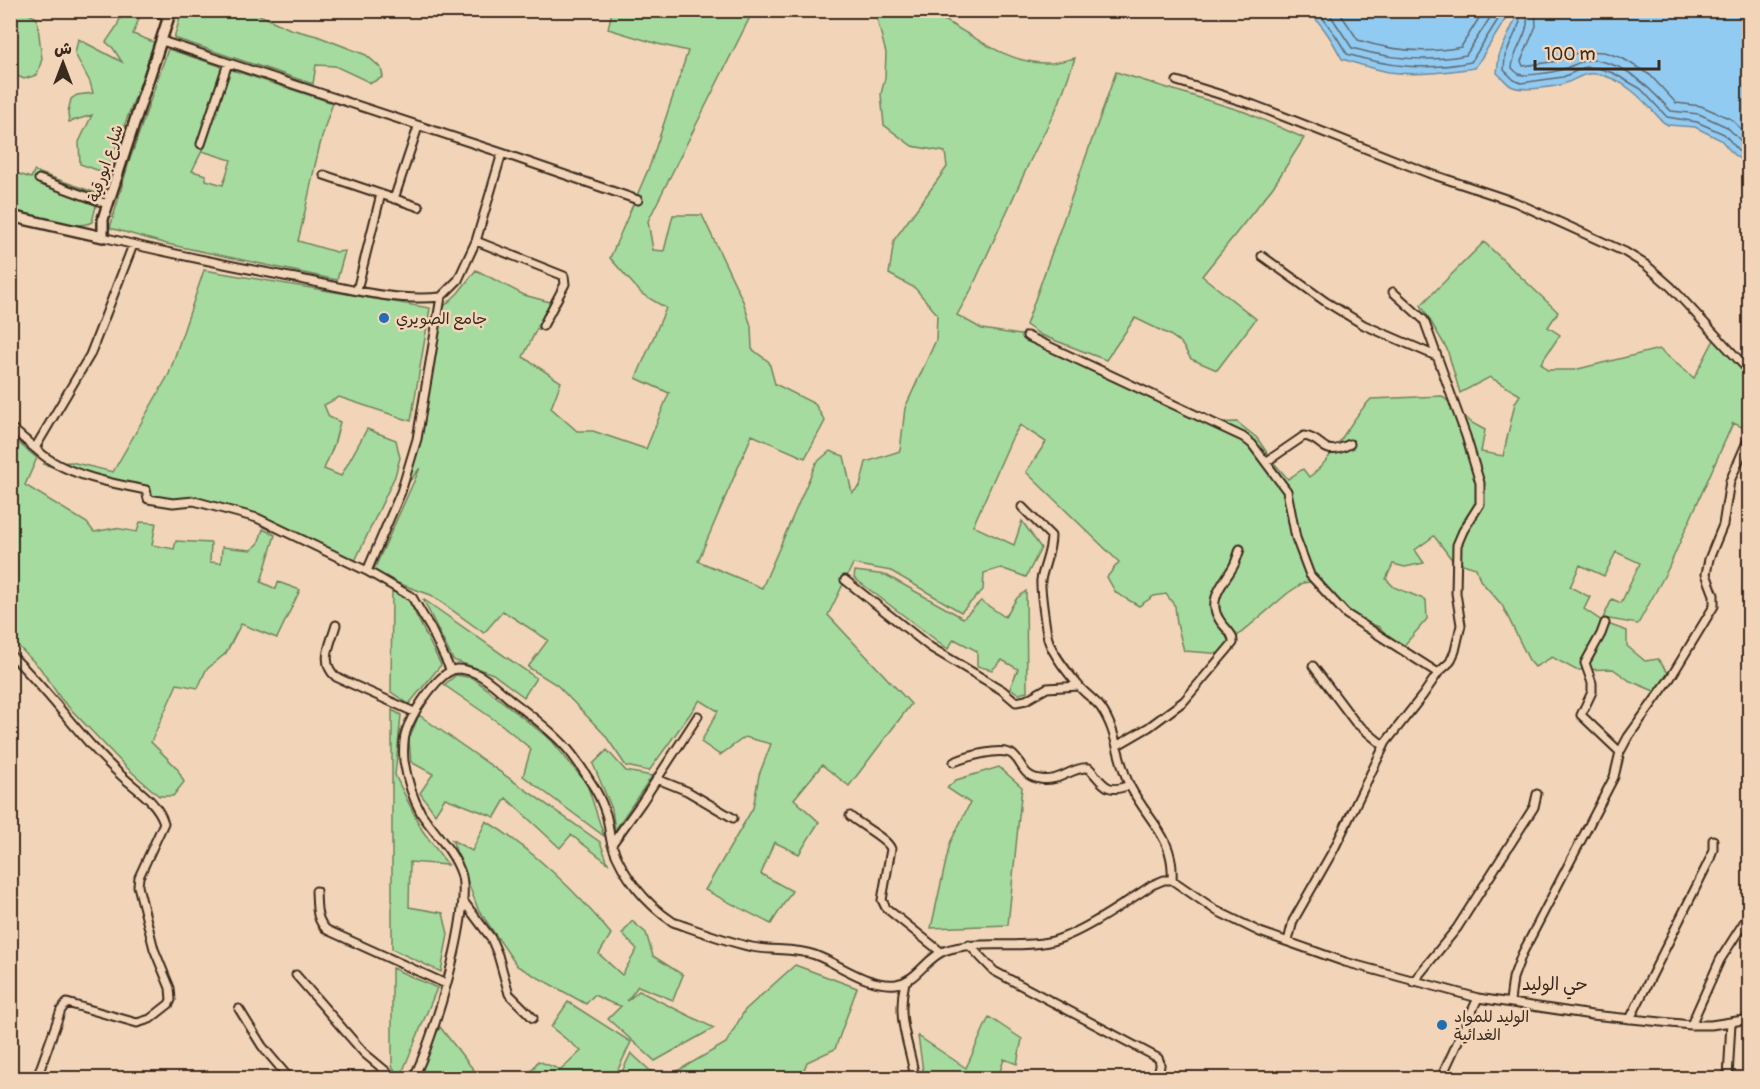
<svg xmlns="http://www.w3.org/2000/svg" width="1760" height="1089" font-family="Pangolin,'Playpen Sans Arabic',sans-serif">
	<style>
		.green { fill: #a5db9f; stroke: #70825e; stroke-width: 1.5; fill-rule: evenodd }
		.water { fill: #92cbf1; stroke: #6f8b9d; stroke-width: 1.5 }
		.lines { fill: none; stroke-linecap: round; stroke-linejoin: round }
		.shore { stroke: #5e6a72; stroke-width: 1.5 }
		.minor-casing { stroke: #3b2a1e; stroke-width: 11 }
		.secondary-casing { stroke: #3b2a1e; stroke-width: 14 }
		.minor { stroke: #f2d5b8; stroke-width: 7 }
		.secondary { stroke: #f2d5b8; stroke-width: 9 }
		.poi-dot { fill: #1f6fb2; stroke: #f2d5b8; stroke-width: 2 }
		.labels { text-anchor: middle; stroke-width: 5; stroke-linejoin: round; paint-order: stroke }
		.street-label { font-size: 16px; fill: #3b2a1e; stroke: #f2d5b8 }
		.poi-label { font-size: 16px; fill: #3b2a1e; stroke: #f2d5b8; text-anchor: start }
		.neighbourhood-label { font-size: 18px; fill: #3b2a1e; stroke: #f2d5b8 }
	</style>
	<rect width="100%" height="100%" fill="#f2d5b8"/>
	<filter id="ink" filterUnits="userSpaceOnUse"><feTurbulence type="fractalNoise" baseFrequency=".0167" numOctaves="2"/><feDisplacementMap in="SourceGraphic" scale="12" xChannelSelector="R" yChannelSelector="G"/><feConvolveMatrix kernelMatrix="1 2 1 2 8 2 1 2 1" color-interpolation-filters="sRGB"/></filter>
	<g filter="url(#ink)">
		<!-- green -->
		<path class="green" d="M925,10C963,27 1004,65 1048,63C1057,63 1066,60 1075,58L1059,103L1030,161L971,290L957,315L982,329L1027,336L1210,423L1237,422L1257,438L1274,463L1288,479L1303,469L1309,477C1335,458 1347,423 1371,399L1442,396L1472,423L1485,430L1481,452L1503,456L1515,403L1520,395L1490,377L1460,393L1447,349L1421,305L1484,242L1558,312L1548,327L1560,335L1541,363L1547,370H1574L1659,349L1694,378L1716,336L1749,372V427L1747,429L1733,423L1668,569L1638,624L1603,618L1612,599L1621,603L1640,563L1616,552L1604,576L1580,565L1570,587L1590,597L1584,609L1605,623L1627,631V646L1645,661L1658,659L1671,677L1659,693L1630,681L1613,669L1576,670L1552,657L1535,667L1529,660L1502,605L1480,580L1476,568L1453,561L1434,536L1415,550L1424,563L1405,567L1393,564L1386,579L1394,587L1426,600L1427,619L1401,649L1379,627L1346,614L1316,581L1303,583L1288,593L1234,639L1224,654L1184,651L1177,624L1175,606L1166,594L1154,596L1139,606L1116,593L1107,577L1119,562L1026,472L1046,442L1020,425L1012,438L973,526L1014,545L1022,521L1041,548L1026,577L1001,568L984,573L983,590L961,612L891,571L853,564L828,615L911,704L849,786L822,765L794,799L819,822L799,854L774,842L761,874L792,891L771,924L705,890L753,808L759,775L771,744L745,737L720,755L701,742L718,711L700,700L649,771L626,766L605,735L557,685L528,667L548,640L503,611L484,633L431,595L372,574L420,468L401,492L417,439L439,311L458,293L476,270L524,295L550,302L523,357L561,382L551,408L577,431H593L646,449L669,393L636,378L666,308L642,294L610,258L650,165L688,51L658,44L608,29L612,11H753L648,221L653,250L664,251L673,215H702L743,301L751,326L752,349L769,362L775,384L815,404L825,421L805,458L752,435L698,561L762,588L816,463L830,451L844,456L852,493L860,486L866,462L900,451L905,408L936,340L937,314L915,288L889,274L894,240L947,167L945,152L912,146L884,125L881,94L885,78L886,53L875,11Z
			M10,11H23L37,18L42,59L37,75L24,79L11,73Z
			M123,11H142L133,34L156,43L106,173L80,164L79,142L92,115L69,122L68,112L71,99L77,95L93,93L90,82L75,54L78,39L122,62L113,48L106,42L117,26Z
			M182,11H251L290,29L317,36L366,55L381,68L383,77L371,83L335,66L316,65L313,84L174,38Z
			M168,49L333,103C316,148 310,195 298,241L336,252L345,251L337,280L167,244L110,228L128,165ZM202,151L231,160L223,185L206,180V175L192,171Z
			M1116,72L1245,112L1304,138L1273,187L1202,276L1256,319L1217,370L1191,359L1181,343L1170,335L1135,318L1106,360L1041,335L1026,325Z
			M10,171L31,178L34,171L99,194L92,222C73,232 31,215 11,209Z
			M204,270L430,308L411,421L339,397L324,405L329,417L340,422L334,445L324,469L341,476L367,429L396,440L400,458L395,476L355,561L257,518L208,504L148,499L145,490L108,483L43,464L71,462L113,472L169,374Z
			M10,436L37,458L25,485L87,523L94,532L115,528L137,532L140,522L156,523L152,545L174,549L176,541L211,543L210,562L221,563L222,547L251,550L258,544L263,529L275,535L261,582L276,589L278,582L300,590L277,638L241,624L226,653L206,670L198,688L177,684L151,742L177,768L184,782L173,796H159L126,767L61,699L40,668L11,639Z
			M855,571L886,575L963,618L981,601L1005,617L1017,598L1026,591L1027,692L1019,694L1010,688L1018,669L1002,660L992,670L977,666V651L954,639L948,649L854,578Z
			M392,591L408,599L441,665L409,704L391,692Z
			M423,599L536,678L524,697L493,674L453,660Z
			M456,675L473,678L552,741L587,784L604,836L523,776L531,749L502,725L444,685Z
			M392,710L401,715L395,775L422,830L448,865L410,862L409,907L443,913L448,934L441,972L392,949Z
			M419,715L600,842L608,863L571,835L560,848L506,798L495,817L445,798L435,814L420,793L433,774L411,762L409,739Z
			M607,750L626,771L652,776L615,830L612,809L593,764Z
			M999,767L1022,787L1008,925L931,928L950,843L970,803L947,788L956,780Z
			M486,821C531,848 578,893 611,934L599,954L622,975L637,949L622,934L632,921L646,933L653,956L683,975L673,1000L638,986L627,1001L639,991L714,1028L655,1061L608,1019L621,1006L611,1003L594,995L586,1004L517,966L478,909L452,840L472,851Z
			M795,965L857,988L835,1049L807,1062L801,1078H671L672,1074L726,1043L745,1010Z
			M392,968L437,988L400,1078L392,1066Z
			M568,1002L631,1042L614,1078H527L538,1061L561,1070L581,1051L551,1027Z
			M989,1017L1022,1039L1017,1064L1004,1059L998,1078H924L918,1036L966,1068Z
			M440,1027L480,1078H411Z
			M631,1053L658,1078H619Z"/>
		<!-- water -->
		<path class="water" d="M1307,11H1749V165L1734,155L1721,140L1695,127L1668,125L1663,122C1645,102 1625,78 1596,74C1584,72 1577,79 1566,83C1556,87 1521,92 1511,86C1506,83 1502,77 1497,73L1499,55L1515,20L1510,12L1475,68C1446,72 1417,76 1389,72C1373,69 1358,64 1342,59C1333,42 1323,24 1307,11Z"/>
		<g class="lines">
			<!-- shore -->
			<path class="shore" d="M1317,10L1336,36L1347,54C1389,67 1427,71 1471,62L1504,10
				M1327,10L1352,48C1390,59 1427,63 1466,55L1495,10
				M1338,10L1358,40C1392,51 1426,54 1461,47L1484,10
				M1516,10L1520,22L1505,56L1504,70L1514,80L1521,83L1563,77L1585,67L1598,68L1613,73L1641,89L1667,117L1697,122L1724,134L1739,151L1750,158
				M1525,10C1534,30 1513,48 1512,68C1513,69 1517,73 1519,74C1524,77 1554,72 1560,70C1575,66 1584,57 1600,61C1631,67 1651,90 1671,111L1699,114L1727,127L1750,150
				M1535,10L1536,26L1521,61L1523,66L1558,61L1582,51L1604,52L1622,58L1650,75L1676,103L1701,106L1731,119L1750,138"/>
			<!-- minor casing -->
			<g class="minor-casing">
				<path id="minor" d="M154,10L169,18
					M162,41L502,153L638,200
					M1177,81L1254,105L1428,173L1515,202L1625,252L1646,265L1671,287L1750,372
					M201,144L228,63
					M324,175L419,207
					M39,179L107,204
					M394,199L418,127
					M103,237C168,254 234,266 300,279C345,288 395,302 441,297L458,280L476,241L502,153
					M476,241L564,276L565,284L543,326
					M1262,256L1326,302L1364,325L1436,356
					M357,290L381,194
					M1027,336L1243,437L1252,444L1287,491L1296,538L1310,575L1346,614L1438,673
					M10,427C21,436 32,446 43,455C68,475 114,484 146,490L148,499L173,503L194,501L257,518L367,571L412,597L431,629L451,671
					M35,448L90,355L133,245
					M1266,462L1304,436C1326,439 1320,459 1350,444
					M1022,507L1051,536C1051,552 1044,565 1041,580C1040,588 1046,631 1048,639C1053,655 1068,673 1078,685C1085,694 1095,700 1101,708C1118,732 1117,761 1130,786C1147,820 1175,837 1172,880
					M367,571L401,492L417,439L441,297
					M845,580L930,647L1002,690L1016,702L1026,700L1047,688L1079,686
					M1605,623L1601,634L1585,663L1592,683V692L1581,715L1620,752
					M336,625C331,643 319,662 336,677L414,712
					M10,654C51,693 82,741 124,778C139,791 158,803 164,823L139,877L138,886L154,949L170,988L171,1000L169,1004L150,1019L137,1023L67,1003L61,1010L37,1078
					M1313,666L1355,722L1384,746
					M1118,745L1149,727L1184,701L1233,643C1234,633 1224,628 1219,619C1207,600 1223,584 1233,567C1236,562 1238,555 1240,549
					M954,762C966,757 1002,746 1013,755C1024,765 1022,776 1040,779C1060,783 1072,766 1089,768C1103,783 1106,795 1129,785
					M657,779L687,791L733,818
					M850,816C860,825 888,839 891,849L882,900L886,908L941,952
					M612,844L642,802L698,716
					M316,891C317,906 315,919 327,930L446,984
					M464,902L491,938L498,955L509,994L533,1018
					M1288,941L1293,921L1334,849L1386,742L1423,695L1438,673L1450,662L1455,651L1461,625L1456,593L1457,545L1463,531L1480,504V483L1466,436L1424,320L1393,292
					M969,945L994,971L1158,1058C1163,1066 1158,1071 1154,1078
					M296,975L364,1053L394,1078
					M905,982C896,1020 909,1042 915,1078
					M1413,982L1457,928L1534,807L1537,794
					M1510,1001L1513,978L1522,954L1614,777L1620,752L1628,737L1671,677L1714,606V595L1706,574L1709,559L1723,525L1730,481L1750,435
					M239,1009L262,1046L289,1078
					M1630,1019L1710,859L1713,849V840
					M1691,1025L1720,960L1750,913
					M413,1078C432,1046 473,908 461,873C453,850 434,833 421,813C412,797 407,779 404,761C403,749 403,737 408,726C415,710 439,671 457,669C463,669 470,671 475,673C489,679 500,691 511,700C529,714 548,728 563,744C574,755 582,768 590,781C597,791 602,802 606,814C609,824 609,835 612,845C623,876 646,904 673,922C699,931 725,941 752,947C772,951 795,948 815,955C840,964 867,987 896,984C917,981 926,958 944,951C978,939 1014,949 1048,942C1078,936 1126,902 1152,885L1164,880H1172L1217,911L1260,932L1345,962L1478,998L1592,1015L1691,1025H1711L1750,1019
					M1441,1078L1478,998
					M1728,1078L1731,1022"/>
			</g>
			<!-- secondary casing -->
			<g class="secondary-casing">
				<path id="secondary" d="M10,216L103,237V219L171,10"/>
			</g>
			<!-- minor -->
			<use href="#minor" class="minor"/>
			<!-- secondary -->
			<use href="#secondary" class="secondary"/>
		</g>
	</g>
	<!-- markers -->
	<g class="poi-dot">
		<circle cx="384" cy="318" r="6"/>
		<circle cx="1442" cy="1025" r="6"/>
	</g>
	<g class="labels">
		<!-- street labels -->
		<g class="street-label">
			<text transform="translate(105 163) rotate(-72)" y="6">شارع ابورقية</text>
		</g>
		<!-- poi labels -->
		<g class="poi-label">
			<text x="396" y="324">جامع الصويري</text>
			<text x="1454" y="1022">الوليد للمواد<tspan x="1454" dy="18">الغدائية</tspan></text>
		</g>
		<!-- neighbourhood labels -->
		<g class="neighbourhood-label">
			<text x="1555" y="990">حي الوليد</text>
		</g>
	</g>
	<!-- margin -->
	<rect width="1760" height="1089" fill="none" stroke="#f2d5b8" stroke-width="36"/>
	<rect x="18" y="18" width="1724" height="1053" fill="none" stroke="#3b2a1e" stroke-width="2" filter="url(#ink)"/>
	<!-- north arrow -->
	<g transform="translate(63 63)" stroke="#f2d5b8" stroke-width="4.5" paint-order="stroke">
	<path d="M0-4.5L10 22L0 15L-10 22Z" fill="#3b2a1e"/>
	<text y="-9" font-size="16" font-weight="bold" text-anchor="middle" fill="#3b2a1e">ش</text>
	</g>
	<!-- scale -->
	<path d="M1535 60v9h124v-9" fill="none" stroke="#3b2a1e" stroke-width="3"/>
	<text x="1544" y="60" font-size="18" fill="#3b2a1e" stroke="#f2d5b8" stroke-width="4.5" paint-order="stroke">100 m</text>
</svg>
